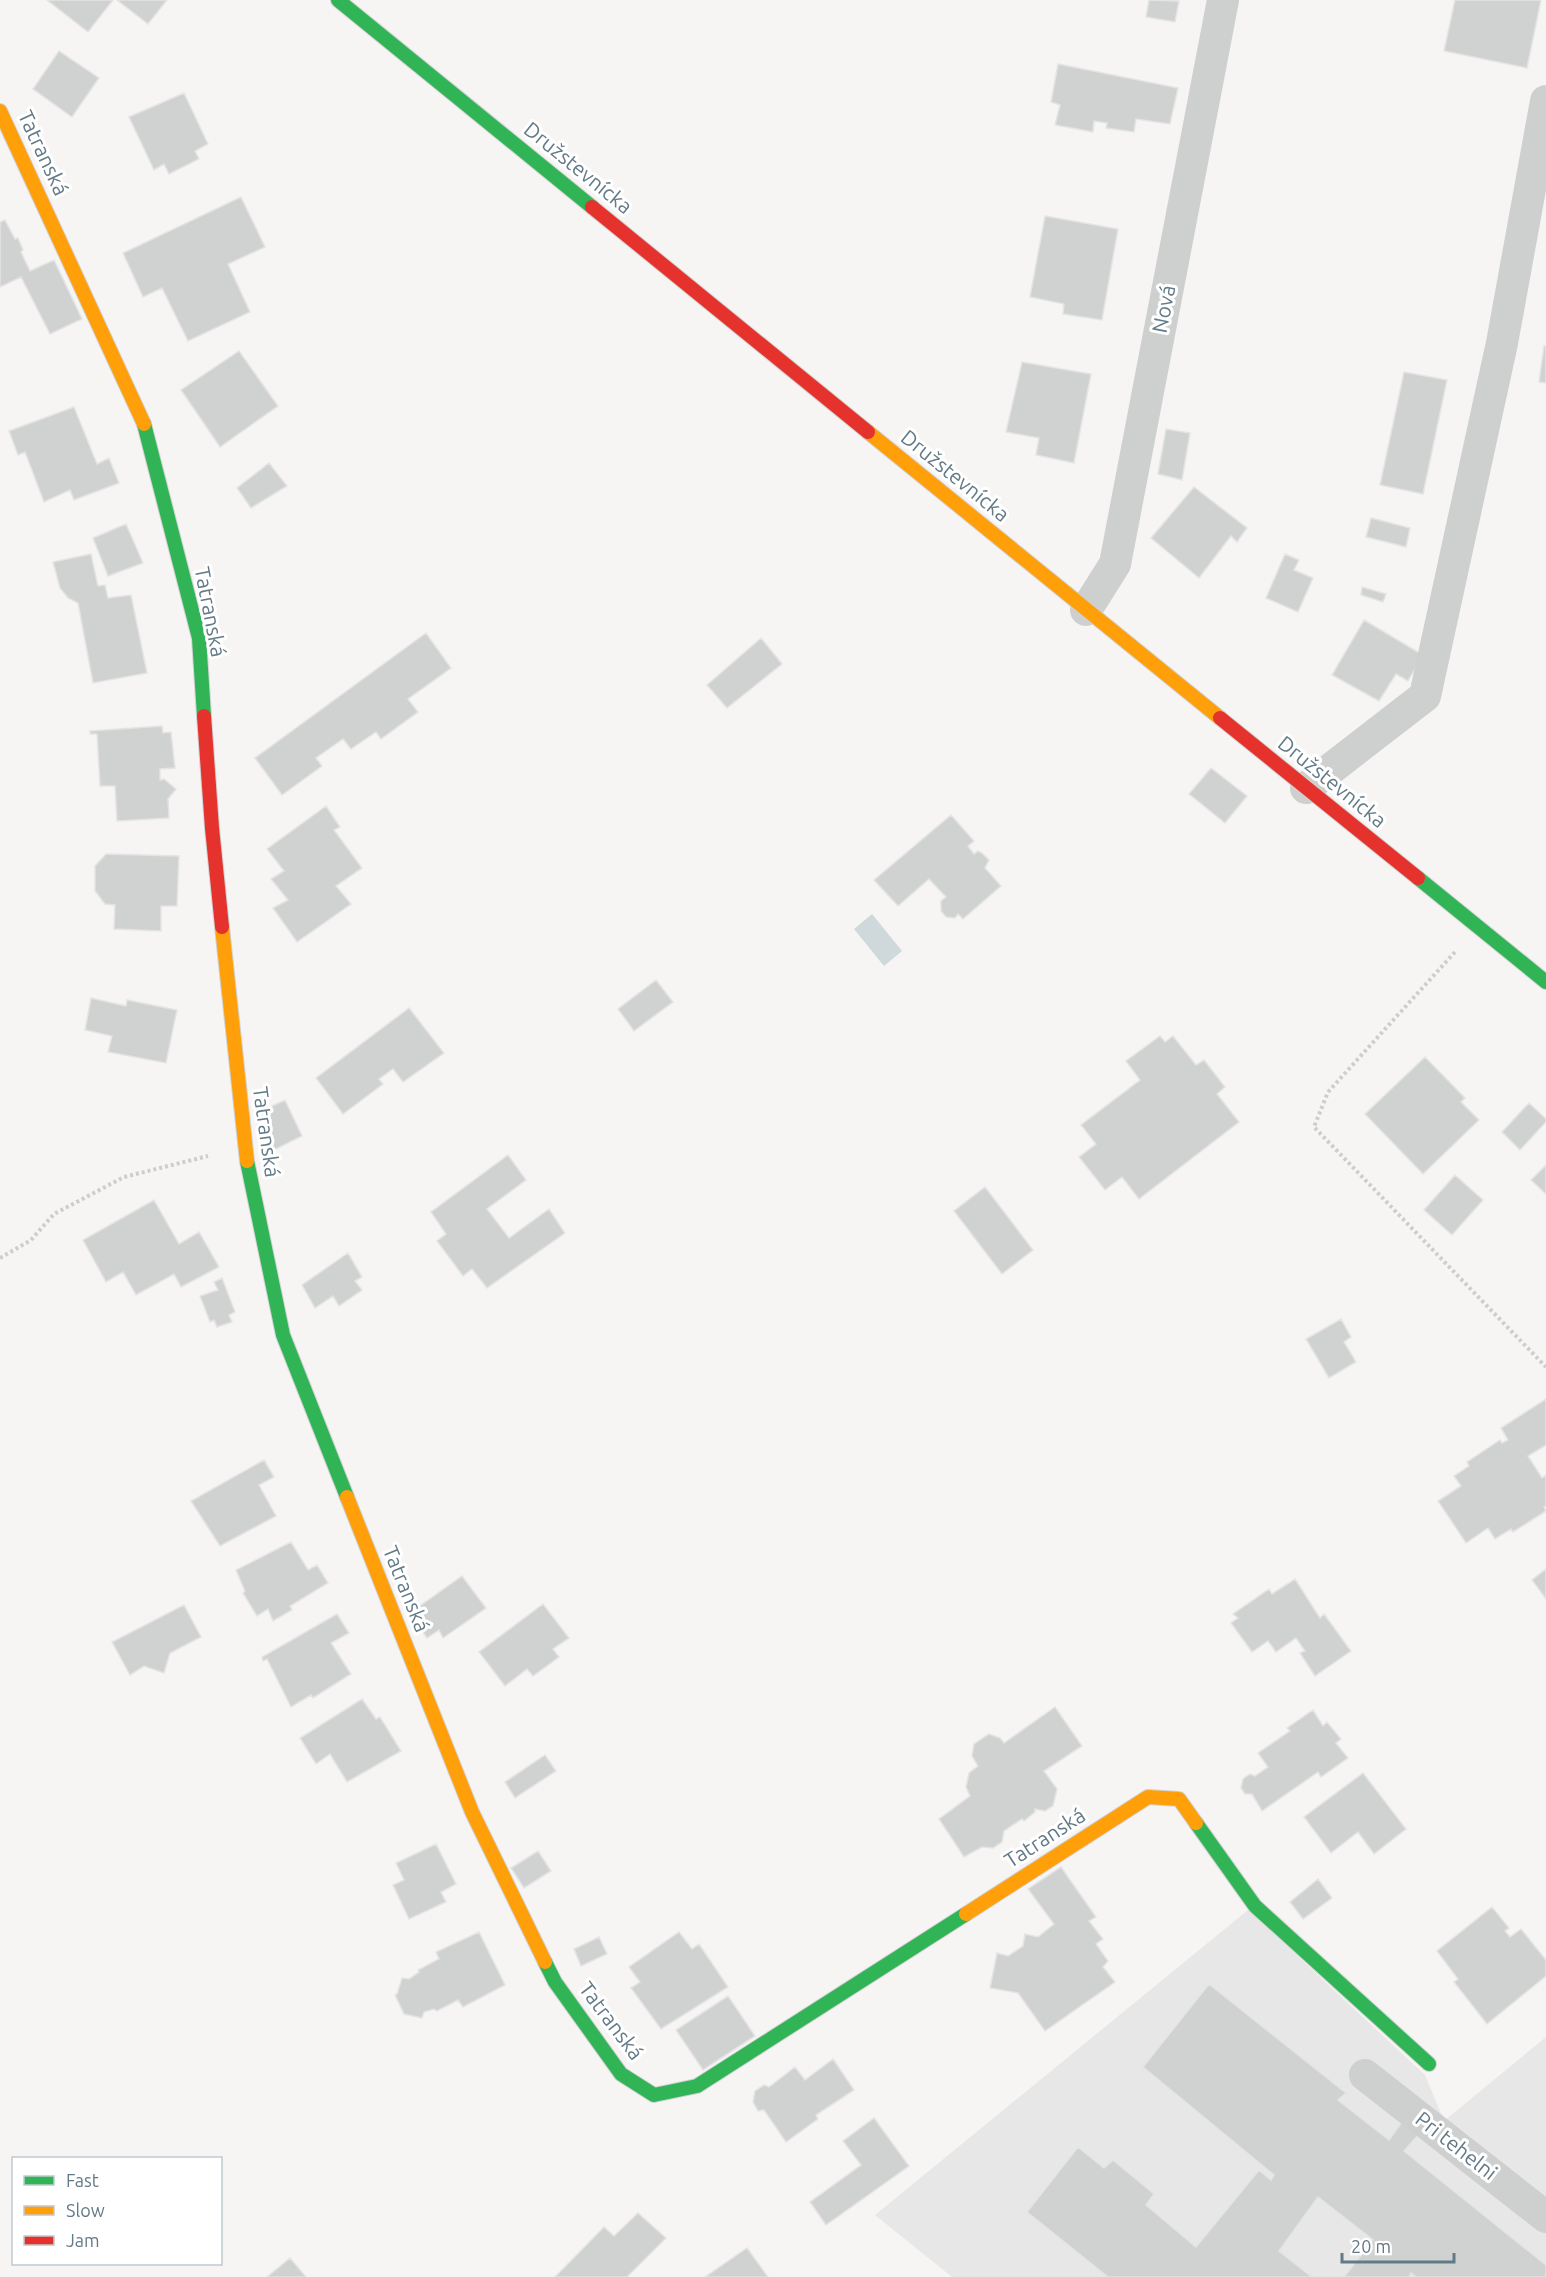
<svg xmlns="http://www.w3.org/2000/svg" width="1546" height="2277" font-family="Ubuntu,sans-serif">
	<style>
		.built { fill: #e6e7e6 }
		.water { fill: #cfd8db }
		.building { fill: #d0d2d2; stroke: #e5e4e4; stroke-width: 1.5 }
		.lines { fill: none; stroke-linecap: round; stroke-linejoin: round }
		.fast-casing { stroke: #d1d2d4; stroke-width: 16 }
		.slow-casing { stroke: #d1d2d4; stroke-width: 16 }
		.jam-casing { stroke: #d1d2d4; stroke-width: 16 }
		.path { stroke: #cccdce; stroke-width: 4; stroke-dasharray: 3 3; stroke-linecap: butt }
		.street { stroke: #cecfcf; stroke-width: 32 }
		.fast { stroke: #30b455; stroke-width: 14 }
		.slow { stroke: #ff9f0a; stroke-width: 14 }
		.jam { stroke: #e5322d; stroke-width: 14 }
		.labels { text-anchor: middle; stroke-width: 6; stroke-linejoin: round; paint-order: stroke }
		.street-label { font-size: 21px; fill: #637a87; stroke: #fff }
	</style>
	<rect width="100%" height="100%" fill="#f6f5f4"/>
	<!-- built -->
	<path class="built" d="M1248,1910L1425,2075L1444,2121L1546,2037V2277H952L875,2215Z"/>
	<!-- water -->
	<path class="water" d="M872,914L902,951L884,966L854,929Z"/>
	<!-- building -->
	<path class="building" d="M47,0H113L88,32Z
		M117,0H167L148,24Z
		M1149,0L1179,1L1175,22L1146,17Z
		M1455,0H1541L1527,68L1444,51Z
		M59,51L99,78L72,117L33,89Z
		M1058,64L1178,88L1170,124L1136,119L1134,132L1106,128L1107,123L1094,121L1093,132L1055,125L1060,105L1051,102Z
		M184,93L208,144L195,151L199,159L169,174L164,164L154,170L129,117Z
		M241,197L265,247L228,264L250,312L188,341L162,288L143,297L123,253Z
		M1045,216L1118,229L1102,320L1063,314L1064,304L1030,297Z
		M5,220L15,239L18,238L23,250L21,252L30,271L54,260L82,319L50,334L21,277L0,287V222Z
		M1544,346H1546V383L1539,382Z
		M239,351L278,406L220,447L181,390Z
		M1022,362L1091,374L1074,463L1036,455L1039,438L1006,432Z
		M1404,372L1447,380L1423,494L1380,485Z
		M74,407L97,464L109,458L119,483L74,500L70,490L44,502L25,452L18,455L9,431Z
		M1166,429L1190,433L1182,480L1158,474Z
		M269,463L287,486L251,508L237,488Z
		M1194,487L1247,528L1237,542L1231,536L1199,578L1151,538Z
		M1371,518L1410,528L1406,547L1366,537Z
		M126,524L143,563L108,576L93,538Z
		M91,554L98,586L105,585L108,598L131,595L147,673L93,683L78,603L68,598L60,588L53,562Z
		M1285,554L1299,560L1294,570L1313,578L1298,612L1266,598Z
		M1362,587L1386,594L1383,602L1361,595Z
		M1364,620L1423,655L1408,681L1396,674L1379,701L1332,675Z
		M426,633L451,668L408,699L418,712L381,739L376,732L351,749L343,739L316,758L322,766L282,795L255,758Z
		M761,638L782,664L727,708L707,685Z
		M162,726L163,733L171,732L175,768L160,769V780L164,779L176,789L168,799L169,818L117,821L115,786H100L97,734H90V731Z
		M1211,768L1247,796L1225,823L1189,794Z
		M326,806L340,827L334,830L362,868L336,886L351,904L297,942L273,908L288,900L271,879L284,871L267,849Z
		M951,815L974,841L968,846L974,854L978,851L982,853L989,860L985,868L1001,886L963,919L958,914L955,918L946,917L941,911V901L946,897L929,879L898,906L874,880Z
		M106,854L179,856L177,906H161V931L114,929L115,905L105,904L95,891V866Z
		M656,980L673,1002L634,1031L618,1009Z
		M91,998L126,1006L127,1000L177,1010L166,1063L108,1052L112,1036L85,1030Z
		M409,1008L444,1053L403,1082L393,1069L379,1079L383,1084L343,1114L316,1078Z
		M1160,1036L1165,1042L1173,1036L1196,1065L1204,1060L1225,1087L1217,1094L1239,1122L1139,1199L1122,1177L1105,1190L1079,1157L1096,1144L1081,1125L1140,1080L1126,1061Z
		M1425,1057L1465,1098L1461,1102L1479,1120L1423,1174L1365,1114Z
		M285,1100L302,1136L264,1155L255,1114Z
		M1529,1103L1546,1119V1122L1520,1150L1502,1132Z
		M508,1155L526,1180L487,1209L509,1238L549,1209L565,1233L487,1288L472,1269L463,1276L437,1241L446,1234L431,1212Z
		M1546,1165V1194L1531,1180Z
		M1455,1175L1483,1200L1452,1235L1424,1210Z
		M985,1187L1033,1250L1002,1274L954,1211Z
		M154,1200L179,1244L199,1232L219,1267L181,1287L174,1274L136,1295L123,1272L106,1282L83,1240Z
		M348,1253L362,1277L355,1281L362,1290L339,1306L333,1296L315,1308L302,1285Z
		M222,1278L235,1312L229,1315L232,1322L217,1327L214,1320L210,1322L200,1296L218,1290L214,1282Z
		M1341,1319L1351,1337L1344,1342L1356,1362L1329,1378L1306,1339Z
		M1546,1399V1445L1528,1456L1542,1478L1546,1475V1506L1544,1507L1546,1511L1513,1532L1511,1529L1495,1539L1488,1528L1466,1543L1438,1501L1461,1486L1454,1476L1469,1466L1467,1462L1500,1440L1502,1443L1508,1440L1501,1428Z
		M264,1460L274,1477L259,1485L276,1516L220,1546L191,1501Z
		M291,1542L308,1570L317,1565L328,1583L290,1606L292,1610L273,1621L268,1609L257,1616L243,1593L245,1591L236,1570Z
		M1546,1569V1599L1532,1580Z
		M462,1576L486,1608L443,1638L439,1630L427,1638L410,1613Z
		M1295,1579L1320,1618L1324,1614L1351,1651L1315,1676L1300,1653L1305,1651L1296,1638L1276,1652L1268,1641L1252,1652L1231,1623L1238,1618L1233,1614L1269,1589L1272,1594Z
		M543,1604L569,1638L553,1649L559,1657L533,1676L527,1669L505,1686L479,1652Z
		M184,1605L201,1637L170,1653L164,1673L144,1666L130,1675L112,1642Z
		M337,1614L349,1633L331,1643L351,1674L313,1698L311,1695L291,1707L267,1659L263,1661L262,1657Z
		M362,1699L376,1719L380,1717L401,1751L347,1782L330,1754L316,1764L300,1738Z
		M1055,1707L1082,1746L1044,1771L1057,1789L1053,1806L1045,1811L1035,1809V1812L1024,1821L1022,1819L1004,1831L1002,1842L993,1848L982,1847L964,1857L939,1819L970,1796L966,1787L969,1773L978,1766L972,1756L974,1744L989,1734L1000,1738L1004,1743Z
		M1313,1710L1323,1726L1327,1722L1341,1739L1336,1743L1348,1758L1321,1777L1318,1772L1262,1811L1252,1794H1245L1241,1788L1243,1779L1250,1774L1255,1776L1268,1767L1258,1753L1290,1731L1287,1728Z
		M545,1755L556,1771L515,1798L505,1782Z
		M1363,1773L1406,1829L1374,1854L1358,1832L1331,1853L1304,1817Z
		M436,1844L456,1884L441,1892L446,1902L409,1919L393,1885L404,1880L396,1863Z
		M538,1851L551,1871L524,1888L511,1868Z
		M1061,1867L1096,1917L1089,1921L1103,1939L1096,1944L1108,1961L1103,1967L1115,1982L1045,2031L1018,1993L990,1988L997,1953L1008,1956L1023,1946L1025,1934L1038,1937L1054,1924L1028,1889Z
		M1318,1879L1332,1898L1303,1919L1290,1902Z
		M1492,1907L1509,1928L1505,1931L1510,1937L1521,1929L1546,1960V1976L1487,2024L1454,1982L1458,1979L1437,1951Z
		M479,1932L505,1985L463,2007L458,2000L437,2011L434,2009L424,2012L422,2018L404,2014L395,1995L397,1994L402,1978L409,1979L419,1972L418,1970L439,1959L436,1952Z
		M679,1932L692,1949L699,1944L728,1987L661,2029L631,1988L640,1982L629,1967Z
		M599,1937L607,1954L581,1966L574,1949Z
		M1209,1984L1346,2093L1338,2100L1389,2140L1404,2119L1421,2132L1404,2151L1546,2265V2277H1416L1411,2273L1409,2277H1344L1373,2240L1318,2197L1279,2251L1312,2277H1108L1027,2212L1078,2147L1104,2168L1113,2160L1154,2194L1146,2205L1196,2247L1259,2170L1271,2180L1274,2175L1143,2067Z
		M728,1996L755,2036L703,2070L676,2030Z
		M833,2059L854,2090L816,2115L818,2119L786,2142L764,2110L758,2111L753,2102L755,2091L764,2085L769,2087L795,2067L805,2080Z
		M874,2118L909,2166L826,2225L810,2202L861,2165L843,2141Z
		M638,2213L666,2238L627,2277H555L604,2227L614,2236Z
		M747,2248L768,2277H705Z
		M290,2258L306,2277H267Z"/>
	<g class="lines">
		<!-- fast casing -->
		<g class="fast-casing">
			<path id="fast" d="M338,0L592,207
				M144,424L199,638L204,716
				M1418,878L1546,982
				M247,1161L283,1335L347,1497
				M1196,1823L1255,1906L1429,2064
				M545,1962L555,1982L621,2074L654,2095L697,2086L966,1914"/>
		</g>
		<!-- slow casing -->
		<g class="slow-casing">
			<path id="slow" d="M0,111L144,424
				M868,432L1220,718
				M222,927L247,1161
				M347,1497L472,1812L545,1962
				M966,1914L1148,1797L1179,1799L1196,1823"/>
		</g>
		<!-- jam casing -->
		<g class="jam-casing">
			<path id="jam" d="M592,207L868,432
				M204,716L212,828L222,927
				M1220,718L1418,878"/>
		</g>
		<!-- path -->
		<path class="path" d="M1455,952L1328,1092L1314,1127L1546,1367
			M0,1258L31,1240L54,1214L124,1177L208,1156"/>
		<!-- street -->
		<path class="street" d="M1086,610L1115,564L1223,0
			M1306,788L1425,696L1502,343L1546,101
			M1365,2075L1546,2217"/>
		<!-- fast -->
		<use href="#fast" class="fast"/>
		<!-- slow -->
		<use href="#slow" class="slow"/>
		<!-- jam -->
		<use href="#jam" class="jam"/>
	</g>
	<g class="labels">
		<!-- street labels -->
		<g class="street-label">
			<text transform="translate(43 153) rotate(65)" y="7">Tatranská</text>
			<text transform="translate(578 168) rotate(39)" y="7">Družstevnícka</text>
			<text transform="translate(1164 309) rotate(-79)" y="7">Nová</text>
			<text transform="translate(955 476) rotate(39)" y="7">Družstevnícka</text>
			<text transform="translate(210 612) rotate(79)" y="7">Tatranská</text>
			<text transform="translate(1332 782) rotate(39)" y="7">Družstevnícka</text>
			<text transform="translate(266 1132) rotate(82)" y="7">Tatranská</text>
			<text transform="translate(406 1589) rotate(68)" y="7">Tatranská</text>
			<text transform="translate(1045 1838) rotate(-33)" y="7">Tatranská</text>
			<text transform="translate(611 2021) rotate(53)" y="7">Tatranská</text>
			<text transform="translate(1456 2146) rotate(38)" y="7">Pri tehelni</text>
		</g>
	</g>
	<!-- legend -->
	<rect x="12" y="2157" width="210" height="108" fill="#ffffff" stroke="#c1cacf" stroke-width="1.5"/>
	<rect x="24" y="2176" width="30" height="9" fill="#30b455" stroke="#c1cacf" stroke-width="1.5"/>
	<text x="66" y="2187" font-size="18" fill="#637a87">Fast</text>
	<rect x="24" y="2206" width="30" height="9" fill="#ff9f0a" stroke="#c1cacf" stroke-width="1.5"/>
	<text x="66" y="2217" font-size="18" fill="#637a87">Slow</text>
	<rect x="24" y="2236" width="30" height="9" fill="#e5322d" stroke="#c1cacf" stroke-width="1.5"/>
	<text x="66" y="2247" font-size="18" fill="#637a87">Jam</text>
	<!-- scale -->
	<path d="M1342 2253v9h112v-9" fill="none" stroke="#637a87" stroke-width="3"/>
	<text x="1351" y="2253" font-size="18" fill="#637a87" stroke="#ffffff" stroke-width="4.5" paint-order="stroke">20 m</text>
</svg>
